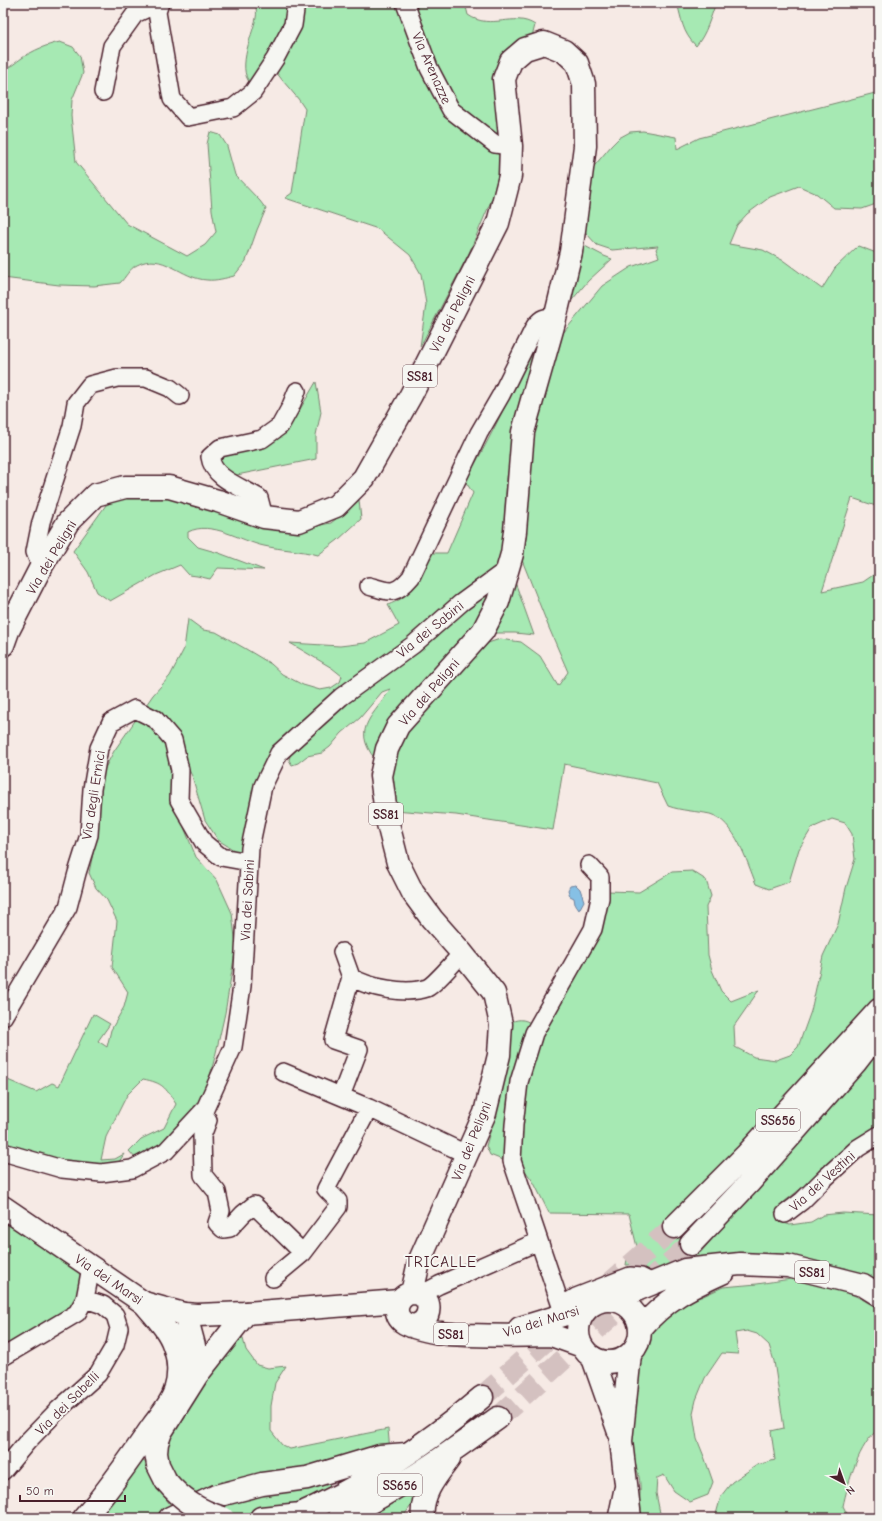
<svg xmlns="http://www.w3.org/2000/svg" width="882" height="1521" font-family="'Comic Neue',sans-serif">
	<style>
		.green { fill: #a6e9b3; stroke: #78846f }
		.water { fill: #86c0e5; stroke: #6e809b }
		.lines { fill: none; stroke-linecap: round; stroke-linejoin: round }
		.highway-tunnel { stroke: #d4c1c0; stroke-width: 22; stroke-dasharray: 22 11; stroke-linecap: butt }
		.street-casing { stroke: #4a1f2b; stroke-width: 20 }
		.secondary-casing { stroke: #4a1f2b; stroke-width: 25 }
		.primary-casing { stroke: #4a1f2b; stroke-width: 25 }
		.highway-casing { stroke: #4a1f2b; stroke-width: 25 }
		.street { stroke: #f6f6f2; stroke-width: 17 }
		.secondary { stroke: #f6f6f2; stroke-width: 22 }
		.primary { stroke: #f6f6f2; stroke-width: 22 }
		.highway { stroke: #f6f6f2; stroke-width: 22 }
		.highway-bridge-casing { stroke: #4a1f2b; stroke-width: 25; stroke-linecap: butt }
		.highway-bridge { stroke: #f6f6f2; stroke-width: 22 }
		.labels { text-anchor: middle; stroke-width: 4; stroke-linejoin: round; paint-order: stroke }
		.shield { fill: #f6f6f2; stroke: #7e6067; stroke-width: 1 }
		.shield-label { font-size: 13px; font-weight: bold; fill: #4a1f2b }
		.street-label { font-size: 14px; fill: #4a1f2b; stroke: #f6f6f2 }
		.neighbourhood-label { font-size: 15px; letter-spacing: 1px; fill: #4a1f2b; stroke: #f6f6f2 }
	</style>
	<rect width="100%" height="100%" fill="#f6eae5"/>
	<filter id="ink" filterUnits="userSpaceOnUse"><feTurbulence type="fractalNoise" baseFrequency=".025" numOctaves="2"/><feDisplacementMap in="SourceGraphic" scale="8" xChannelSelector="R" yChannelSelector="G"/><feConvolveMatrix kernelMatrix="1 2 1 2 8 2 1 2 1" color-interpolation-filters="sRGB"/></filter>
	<g filter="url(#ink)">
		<!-- green -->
		<path class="green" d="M254,3H294L254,86C234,74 252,36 256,18C257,14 256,9 256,5Z
			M298,3H465L468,15C491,31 514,11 535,25L532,37L517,49L503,131L499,182L469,253L420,347L426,304L421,274L410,255L378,229L285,198L292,193L305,109C297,95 285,85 276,72Z
			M677,3H716C710,18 707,33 696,46C682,32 682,20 677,3Z
			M60,42L73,47L80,56L83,73L72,100L71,116L76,162L127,224L187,256L205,245L216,232L212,210L207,144L210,132L220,135L227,146L235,175L260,201L266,209L257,230L246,261L234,276C226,278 216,281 207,280C181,279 163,251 137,265C130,268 125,278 120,283L94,286L59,285L3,278V70C10,68 16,62 22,58C34,50 46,45 60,42Z
			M879,92V203L862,209L834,208L817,194L799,186L770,197L747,214L737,225L729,244L763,250L784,261L822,289L835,268L858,246L879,254V507L852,498L822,591L863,582L879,571V994L770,1115L729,1179L736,1182L680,1239L700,1253L879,1047V1128L853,1147L784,1202L775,1212L778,1221L790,1225L811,1222L823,1215L843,1213L879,1215V1285L846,1268L801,1258L646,1282L642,1266L638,1264L626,1265L627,1259L637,1247L629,1214L549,1213L534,1183L519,1162L505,1161L490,1155L486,1146L500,1097L508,1023C518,1019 523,1018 532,1024L607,891L639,892L672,872L692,871L706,880L711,896L706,907L708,955L712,970L721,991L731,1001L759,990L734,1026L735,1047L754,1057L776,1060L790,1055L798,1047L811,1011L823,956L838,924L846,888L855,859L852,834L845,823L832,819L812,828L799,849L789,882L769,889L756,884C747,862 735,821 710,814C696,811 682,811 668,806L657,783L564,764L553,830L456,815L394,810L388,783L391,753L407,722L479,646L500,639L521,642L540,656L558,686L568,672L549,628L520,555L530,450L558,339L602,286L631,267L659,257L656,249L658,246L612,250L597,245L586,233L581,220L584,182L595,165L611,146L619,138L630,132L643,131L676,137L677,149L699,138Z
			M579,243L604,256L612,259L588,281L567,306Z
			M544,329L514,440L507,477L503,545L498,572L275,757L242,855L218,840L205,820L192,776L180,751L173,800L196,857L217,880L232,913L236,946L225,1013L215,1057L204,1097L170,1141L136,1159L129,1151L141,1139L164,1128L176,1104C165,1087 163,1083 143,1079L127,1095L106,1137L101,1160L115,1159L124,1154L119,1162L109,1168H94L22,1152L3,1145V1078L36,1092L52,1083L59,1086L93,1014L110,1024L98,1041L107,1047L111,1030L124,1007L128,992L112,967L117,921L107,900L96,888L89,873L93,853L96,821L97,783L114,751L153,695L170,676L184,649L188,619L203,630L216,632L246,649L271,664L282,674L303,685L320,690L331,688L340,682L342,676L332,668L290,643L340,646L365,643L399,625L388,605C392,603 398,601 402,598C417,588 423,569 430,553H447L473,493L465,481C493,435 515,385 537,336Z
			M316,382L321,412L316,435V459L232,476L218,465L222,458L284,429L299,411Z
			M133,493L155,494L288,531L331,523L359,500L361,519L338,540L318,555C300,550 282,550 264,546C240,541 212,520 188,532V537L198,547L219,553L264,570L218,568L210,579L197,576L189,575L180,565L156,575L110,601L97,592L88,572L73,551L106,505Z
			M515,582L534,635L515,633H493Z
			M493,586L489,608L375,759C350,727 376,715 390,689L382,692L360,718L342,733L330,747L322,753L307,756L298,763L292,765L289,760L292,747Z
			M3,1215L86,1273L82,1300L3,1351Z
			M791,1279C821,1279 853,1293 879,1309V1429C859,1443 848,1483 843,1506L849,1518H715L721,1496L732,1482L757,1465L775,1460L771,1431L784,1428L774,1361L769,1345L757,1334L747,1331L735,1333L738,1354L722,1353L705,1378L696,1400L693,1413L697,1439L705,1459L713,1482L708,1495L690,1502L674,1491L664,1475L657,1478L656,1493L661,1518H636C642,1492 643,1476 629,1453L635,1352L650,1328L690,1296L701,1297L723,1287L757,1284Z
			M242,1335L246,1350L257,1365L268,1368L286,1366L275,1383L271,1406V1431L282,1445L290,1449L388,1429L390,1451L204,1499L176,1489L163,1451C181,1408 213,1371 242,1335Z
			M139,1461H143L148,1464L161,1492L169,1503L181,1510L167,1518H94Z
			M329,1481L330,1488C302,1502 272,1517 239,1517C232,1517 223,1513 215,1512L217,1499Z
			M420,1482L419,1495L402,1518H359Z"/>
		<!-- water -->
		<path class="water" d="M576,885L580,889L584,901L579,910L575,904L574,898L570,896L568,890L570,886Z"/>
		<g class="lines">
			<!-- highway-tunnel -->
			<path class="highway-tunnel" d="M606,1287L674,1227
				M482,1397L562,1326
				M498,1418L691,1244"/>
			<!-- street casing -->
			<g class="street-casing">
				<path id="street" d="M160,3L157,12L172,99L188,117L233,108L253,92L275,59L293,25L296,3
					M405,3L429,68L451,110L495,144L511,146
					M103,92L112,46L135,14L159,3
					M264,517L259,498C242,487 213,479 210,457L220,448L262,439L280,426L290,408L297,391
					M41,567L35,552L41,522L72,426L76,403L90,385L117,378H146L170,388L180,396
					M369,586C390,592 395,596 411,577L479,433L501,395L535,326C541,318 545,316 555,319
					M342,952L351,977
					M3,1017L68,907L77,873L89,835L92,789L99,748L111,722L135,709L155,719L173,740L180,770L179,800L204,843L221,857L249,862
					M283,1072L369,1108
					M341,1096L359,1049L333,1040L351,977C369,988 406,995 427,988C434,985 456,960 462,953
					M202,1112L208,1120L202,1136L203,1175L217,1192L221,1211L217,1223L223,1229L230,1228L243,1214L254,1205L303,1253L338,1207V1201L326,1189L369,1108L466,1154
					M3,1152L62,1169L101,1173L132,1169L166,1151L205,1109L233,1047L242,986L250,848L263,786L279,753L341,697L413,645L461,603L506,570
					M785,1214L802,1201L825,1178L858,1148L879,1135
					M273,1278L303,1253
					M420,1295L439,1285L539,1241
					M561,1306L576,1297L630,1276L641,1277L653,1283
					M560,1316L561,1306L512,1161L514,1125L519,1082L534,1033L593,929L600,898V877L589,865
					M3,1357L77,1313L85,1299
					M3,1471L27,1442L59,1409L98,1374L115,1345L119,1328L115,1315L103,1305L85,1299L91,1267
					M617,1518L623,1489"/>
			</g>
			<!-- secondary casing -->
			<g class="secondary-casing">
				<path id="secondary" d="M3,1207L144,1303L184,1314L197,1315L246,1313L399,1301
					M630,1354L621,1441L630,1518
					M593,1358L619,1432"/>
			</g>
			<!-- primary casing -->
			<g class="primary-casing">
				<path id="primary" d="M3,645L8,631L41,567L68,522L95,495L125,487H169L218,501L264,517L299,521L336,506L364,478L411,395L498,223L510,176L511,146L504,79L511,61L525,49L544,43L564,51L577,63L584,84L585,146L574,230L571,252L555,319L523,432L515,531L512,554L498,602L483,631L398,726L387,749L381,776L387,820L398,863L413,893L432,919L462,953L494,993L501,1024L499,1055L485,1113L419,1262L412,1293
					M612,1300L685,1270L740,1264L788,1266L863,1285L879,1295
					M578 1331a31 31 0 1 1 62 0a31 31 0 1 1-62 0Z
					M411,1326C434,1324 434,1293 413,1293C398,1294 391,1313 403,1322C409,1327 432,1332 441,1333C450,1335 459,1334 468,1335C495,1336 521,1336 548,1335L554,1336L582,1346
					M520,1328L589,1307
					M640,1329C666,1299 688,1288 724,1272"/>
			</g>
			<!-- highway casing -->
			<g class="highway-casing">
				<path id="highway" d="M674,1227L747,1154L879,1010
					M691,1244L749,1183L855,1063L879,1032
					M184,1314C193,1335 197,1353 197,1375
					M166,1481L158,1465L156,1453L157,1443L161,1432L197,1375L246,1313
					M84,1518C109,1490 131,1458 152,1427C160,1416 171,1404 175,1391C180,1377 179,1359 174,1346C169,1330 155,1316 144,1303
					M170,1518L216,1496L262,1484L307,1478L380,1456L407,1454
					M261,1518L301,1514
					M291,1518C359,1489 425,1446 482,1397
					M339,1518C396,1492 448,1454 498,1418
					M423,1518C420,1495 436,1476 449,1459"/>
			</g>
			<!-- street -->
			<use href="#street" class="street"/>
			<!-- secondary -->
			<use href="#secondary" class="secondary"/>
			<!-- primary -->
			<use href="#primary" class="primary"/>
			<!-- highway -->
			<use href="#highway" class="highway"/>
			<!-- highway-bridge casing -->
			<g class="highway-bridge-casing">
				<path id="highway-bridge" d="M166,1481C182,1500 199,1511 223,1518"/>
			</g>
			<!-- highway-bridge -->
			<use href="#highway-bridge" class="highway-bridge"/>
		</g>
	</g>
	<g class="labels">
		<!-- shield labels -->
		<g class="shield">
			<rect x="403" y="365" width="34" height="22" rx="3"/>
			<rect x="369" y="803" width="34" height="22" rx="3"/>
			<rect x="756" y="1109" width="44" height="22" rx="3"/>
			<rect x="795" y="1261" width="34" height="22" rx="3"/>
			<rect x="434" y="1323" width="34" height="22" rx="3"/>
			<rect x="378" y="1474" width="44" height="22" rx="3"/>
		</g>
		<g class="shield-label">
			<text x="420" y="381">SS81</text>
			<text x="386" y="819">SS81</text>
			<text x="778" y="1125">SS656</text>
			<text x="812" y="1277">SS81</text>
			<text x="451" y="1339">SS81</text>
			<text x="400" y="1490">SS656</text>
		</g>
		<!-- street labels -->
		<g class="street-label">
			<text transform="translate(432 68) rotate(66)" y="5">Via Arenazze</text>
			<text transform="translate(452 314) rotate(-63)" y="5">Via dei Peligni</text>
			<text transform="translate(51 557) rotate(-59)" y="5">Via dei Peligni</text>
			<text transform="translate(430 629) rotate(-39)" y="5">Via dei Sabini</text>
			<text transform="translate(429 692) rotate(-49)" y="5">Via dei Peligni</text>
			<text transform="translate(93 795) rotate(-81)" y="5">Via degli Ernici</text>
			<text transform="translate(247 900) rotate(-87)" y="5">Via dei Sabini</text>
			<text transform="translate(471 1141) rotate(-68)" y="5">Via dei Peligni</text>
			<text transform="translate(822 1181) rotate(-42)" y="5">Via dei Vestini</text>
			<text transform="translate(109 1279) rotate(34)" y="5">Via dei Marsi</text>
			<text transform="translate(541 1321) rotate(-17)" y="5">Via dei Marsi</text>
			<text transform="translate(67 1403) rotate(-45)" y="5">Via dei Sabelli</text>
		</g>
		<!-- neighbourhood labels -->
		<g class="neighbourhood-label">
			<text x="441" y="1267">TRICALLE</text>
		</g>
	</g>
	<!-- margin -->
	<rect width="882" height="1521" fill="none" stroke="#f6f6f2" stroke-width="16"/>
	<rect x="8" y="8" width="866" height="1505" fill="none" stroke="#4a1f2b" stroke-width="1.5" filter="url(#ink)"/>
	<!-- north arrow -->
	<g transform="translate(844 1483) rotate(139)" stroke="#f6f6f2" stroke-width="3" paint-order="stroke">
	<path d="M0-3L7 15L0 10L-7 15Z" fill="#4a1f2b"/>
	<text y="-6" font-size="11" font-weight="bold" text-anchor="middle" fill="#4a1f2b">N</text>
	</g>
	<!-- scale -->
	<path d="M20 1495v6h105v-6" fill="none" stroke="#4a1f2b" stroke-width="2"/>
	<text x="26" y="1495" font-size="12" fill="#4a1f2b" stroke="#f6f6f2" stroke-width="3" paint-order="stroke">50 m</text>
</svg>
